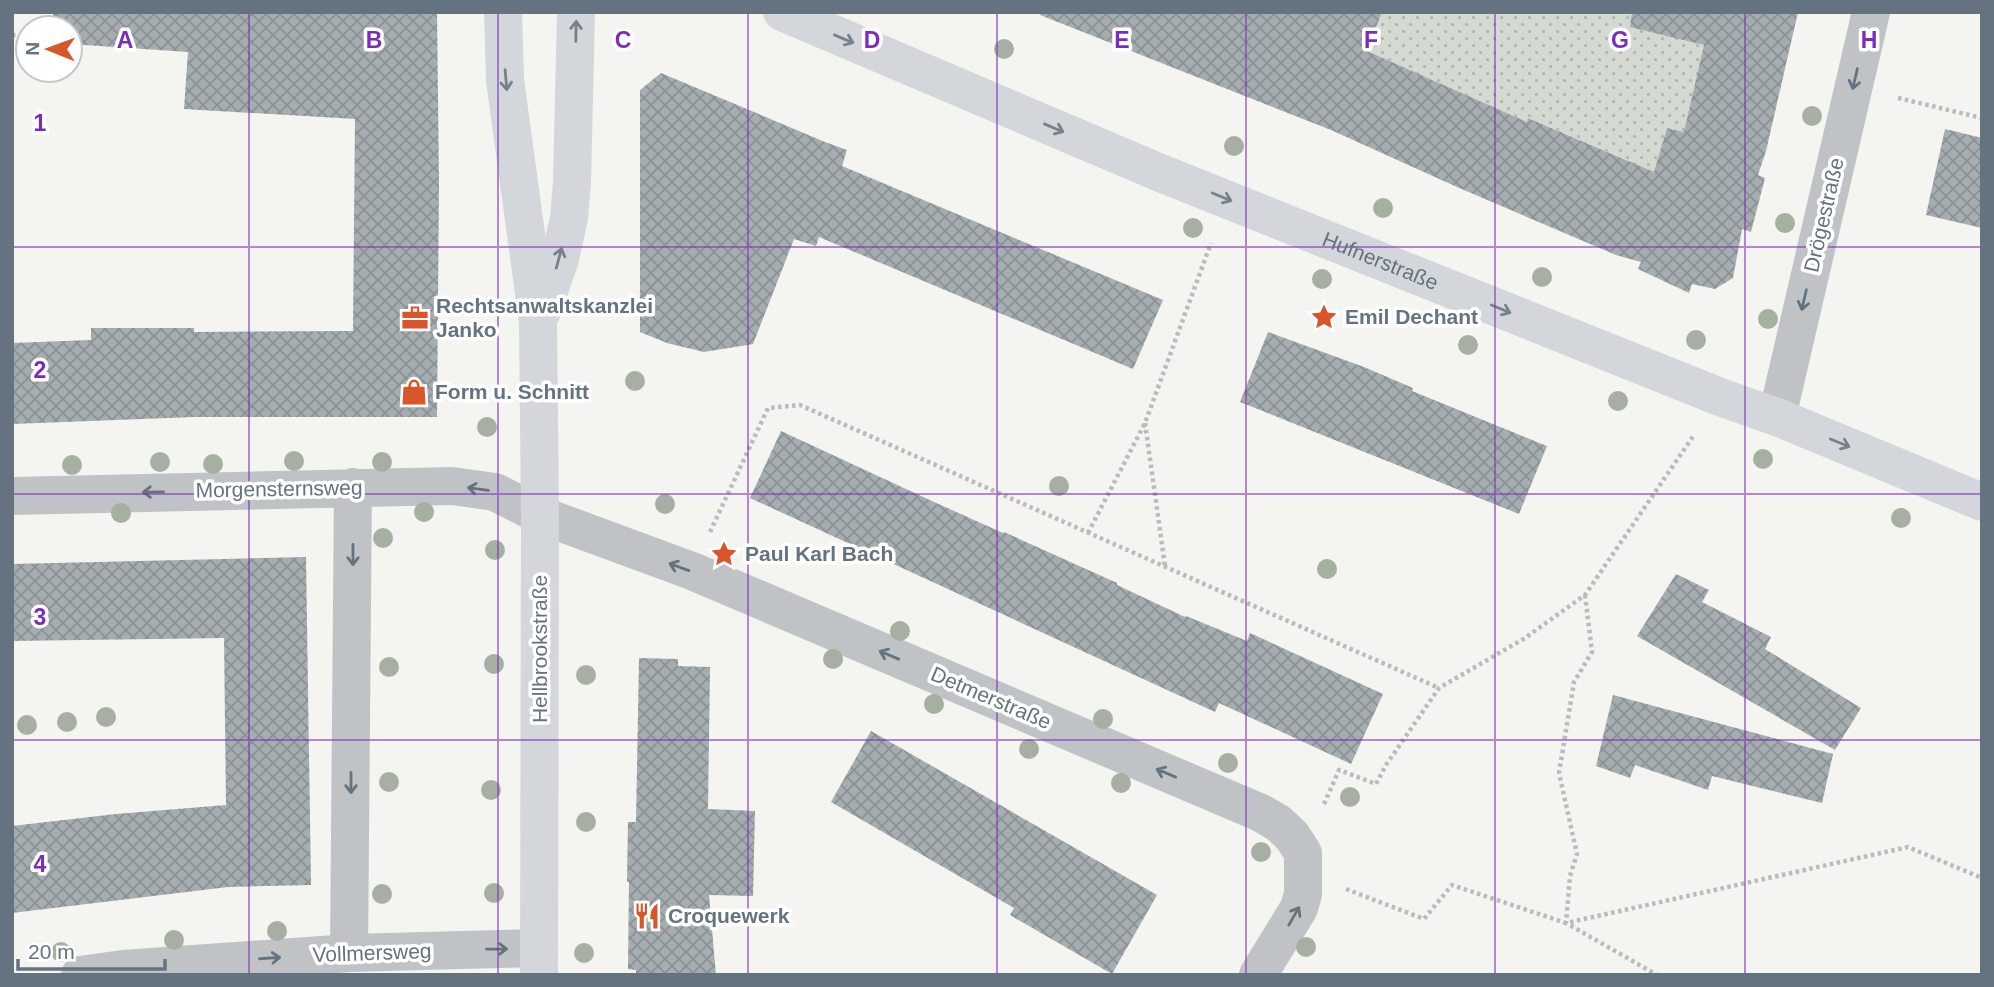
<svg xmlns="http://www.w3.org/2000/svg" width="1994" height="987" font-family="Helvetica,sans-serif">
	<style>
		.grass { fill: url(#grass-dots) }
		.building { fill: url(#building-cross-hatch) }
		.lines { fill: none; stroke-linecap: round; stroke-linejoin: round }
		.path { stroke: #b9bbbd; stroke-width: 4.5; stroke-dasharray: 3.5 3.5; stroke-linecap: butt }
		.street { stroke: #bfc3c6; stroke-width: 38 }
		.secondary { stroke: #d3d7db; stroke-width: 38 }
		.tree { fill: #a6afa2 }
		.oneway { stroke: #75828d }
		.oneway2 { stroke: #64737f }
		.grid { fill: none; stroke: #7b2cbf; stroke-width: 2; stroke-opacity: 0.55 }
		.labels { text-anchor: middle; stroke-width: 7; stroke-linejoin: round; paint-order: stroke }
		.street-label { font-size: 21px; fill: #64737f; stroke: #fff }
		.poi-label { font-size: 21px; font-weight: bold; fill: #64737f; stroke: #fff; text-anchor: start }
		.grid-label { font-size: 23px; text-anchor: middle; font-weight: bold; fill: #7b2cbf; stroke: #fff; stroke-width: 7; stroke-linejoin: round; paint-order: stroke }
	</style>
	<defs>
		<pattern id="grass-dots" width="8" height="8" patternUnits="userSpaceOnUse" patternTransform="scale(1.75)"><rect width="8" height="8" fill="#d4dad1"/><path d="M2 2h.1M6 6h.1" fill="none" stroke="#b0b5af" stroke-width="1.8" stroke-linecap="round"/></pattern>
		<pattern id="building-cross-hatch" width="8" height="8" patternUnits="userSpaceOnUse" patternTransform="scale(1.75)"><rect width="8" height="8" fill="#a6adb1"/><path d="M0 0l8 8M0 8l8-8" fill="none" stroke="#8b9195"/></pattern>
	</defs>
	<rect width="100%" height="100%" fill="#f4f4f0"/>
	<!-- grass -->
	<path class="grass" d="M1382,12H1713L1700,44L1713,47L1684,132L1667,128L1662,145L1676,217L1629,161L1529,118L1527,122L1367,51Z"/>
	<!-- building -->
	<path class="building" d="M53,12H437L439,184L437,417H194L12,424V343L91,340V328H194V332L353,331L355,119L184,109L188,52L70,44V28H53Z
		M1040,12H1382L1367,51L1527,122L1528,118L1654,172L1667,128L1684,132L1704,45L1630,27L1632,12H1798L1766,151L1758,175L1765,178L1751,232L1742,229L1733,278L1715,289L1692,284L1689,293L1638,269L1641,262L1616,255L1457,187L1331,130L1040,15Z
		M661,73L825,142L847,150L842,166L1163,300L1133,369L819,237L816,246L794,239L753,344L704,352L667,343L640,332V90Z
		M1945,129L1982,138V228L1926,215Z
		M1268,332L1364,367L1413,388L1412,391L1547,446L1519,514L1240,402Z
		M781,431L934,502L1003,533L1004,532L1117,583V585L1185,617L1186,616L1247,641L1250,633L1383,694L1351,764L1219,703L1215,712L750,498Z
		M306,557L311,885L228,887L12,913V826L116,814L226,805L224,638L12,641V564Z
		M1676,574L1709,590L1702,602L1771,637L1765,649L1861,708L1835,750L1637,636Z
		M639,658L678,659V666L710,667L708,809L755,811L753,896L709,895L716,975H636V970L628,969L629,882H627L628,822H636Z
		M1613,695L1833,754L1822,803L1712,776L1708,790L1635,765L1630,778L1596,766Z
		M871,731L1157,895L1112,974L1010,915L1014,908L831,802Z"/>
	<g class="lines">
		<!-- path -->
		<path class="path" d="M12,35L28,36
			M1898,98L1982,118
			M1145,423L1165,566
			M710,532L768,408L800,405L1439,688
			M1088,533L1145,423L1211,243
			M1585,595L1592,652L1574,682L1559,773L1577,854L1570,876L1566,923L1657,975
			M1324,804L1339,770L1376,784L1386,765L1439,688L1525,638L1585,595L1694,435
			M1346,889L1424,919L1452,885L1566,923L1908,847L1982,878"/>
		<!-- street -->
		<path class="street" d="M1777,417L1871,12
			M12,496L452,486L495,492L540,515L692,571L1261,813L1278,823L1292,836L1303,853V894L1299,908L1258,975
			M349,953L353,487
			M80,975L123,969L349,953L539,948"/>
		<!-- secondary -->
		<g class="secondary">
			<path d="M503,12L505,80L538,322L540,515L539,975"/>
			<path id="s1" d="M782,12L1158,172L1720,397L1777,417L1982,502"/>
			<path d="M541,314L560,259L569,218L572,182L576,12"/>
		</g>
	</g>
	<!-- trees -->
	<g class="tree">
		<circle cx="1004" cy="49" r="10"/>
		<circle cx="1812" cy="116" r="10"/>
		<circle cx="1234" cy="146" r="10"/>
		<circle cx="1383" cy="208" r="10"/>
		<circle cx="1785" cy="223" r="10"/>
		<circle cx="1193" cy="228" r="10"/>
		<circle cx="1542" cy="277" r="10"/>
		<circle cx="1322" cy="279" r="10"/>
		<circle cx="1768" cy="319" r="10"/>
		<circle cx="1696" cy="340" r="10"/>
		<circle cx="1468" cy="345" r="10"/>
		<circle cx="635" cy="381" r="10"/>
		<circle cx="1618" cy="401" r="10"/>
		<circle cx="487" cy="427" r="10"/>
		<circle cx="1763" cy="459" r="10"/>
		<circle cx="294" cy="461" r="10"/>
		<circle cx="160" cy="462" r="10"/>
		<circle cx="382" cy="462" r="10"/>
		<circle cx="213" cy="464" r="10"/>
		<circle cx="72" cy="465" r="10"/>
		<circle cx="1059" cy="486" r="10"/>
		<circle cx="665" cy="504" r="10"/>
		<circle cx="424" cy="512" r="10"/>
		<circle cx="121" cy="513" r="10"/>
		<circle cx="1901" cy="518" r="10"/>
		<circle cx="383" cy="538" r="10"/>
		<circle cx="495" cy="550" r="10"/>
		<circle cx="1327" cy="569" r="10"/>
		<circle cx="900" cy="631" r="10"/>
		<circle cx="833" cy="659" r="10"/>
		<circle cx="494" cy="664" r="10"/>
		<circle cx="389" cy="667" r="10"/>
		<circle cx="586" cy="675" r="10"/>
		<circle cx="934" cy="704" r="10"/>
		<circle cx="106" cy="717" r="10"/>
		<circle cx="1103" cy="719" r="10"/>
		<circle cx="67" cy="722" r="10"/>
		<circle cx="27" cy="725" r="10"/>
		<circle cx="1029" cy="749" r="10"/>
		<circle cx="1228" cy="763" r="10"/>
		<circle cx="389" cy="782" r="10"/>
		<circle cx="1121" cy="783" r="10"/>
		<circle cx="491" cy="790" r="10"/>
		<circle cx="1350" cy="797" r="10"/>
		<circle cx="586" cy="822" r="10"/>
		<circle cx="1261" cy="852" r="10"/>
		<circle cx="494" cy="893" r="10"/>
		<circle cx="382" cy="894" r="10"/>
		<circle cx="277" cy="931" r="10"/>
		<circle cx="174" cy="940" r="10"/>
		<circle cx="1306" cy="947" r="10"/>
		<circle cx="61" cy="952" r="10"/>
		<circle cx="584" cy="953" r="10"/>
	</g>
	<!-- one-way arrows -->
	<defs><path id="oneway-shaft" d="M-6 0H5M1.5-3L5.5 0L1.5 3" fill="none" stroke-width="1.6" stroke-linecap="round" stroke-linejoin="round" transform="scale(1.75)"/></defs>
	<g class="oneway">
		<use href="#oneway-shaft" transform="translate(576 31) rotate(-89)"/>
		<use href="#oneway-shaft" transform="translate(844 39) rotate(23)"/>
		<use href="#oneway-shaft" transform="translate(506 80) rotate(85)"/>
		<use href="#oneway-shaft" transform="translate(1054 128) rotate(23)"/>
		<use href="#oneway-shaft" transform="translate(1222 197) rotate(22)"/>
		<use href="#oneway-shaft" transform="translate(559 258) rotate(-75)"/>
		<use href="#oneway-shaft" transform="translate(1501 309) rotate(22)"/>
		<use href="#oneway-shaft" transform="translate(1840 443) rotate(22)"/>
	</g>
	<g class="oneway2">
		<use href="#oneway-shaft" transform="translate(1855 79) rotate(103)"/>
		<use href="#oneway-shaft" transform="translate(1804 300) rotate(103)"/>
		<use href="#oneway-shaft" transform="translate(478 489) rotate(-172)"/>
		<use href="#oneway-shaft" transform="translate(153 492) rotate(179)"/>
		<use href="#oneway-shaft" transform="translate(353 555) rotate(90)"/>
		<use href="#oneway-shaft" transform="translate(679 567) rotate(-160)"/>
		<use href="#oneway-shaft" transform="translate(889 655) rotate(-157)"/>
		<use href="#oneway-shaft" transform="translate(1166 773) rotate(-157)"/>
		<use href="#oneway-shaft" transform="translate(351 783) rotate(90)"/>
		<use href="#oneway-shaft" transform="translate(1294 916) rotate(-60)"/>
		<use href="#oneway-shaft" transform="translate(497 949) rotate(-1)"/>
		<use href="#oneway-shaft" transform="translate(270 958) rotate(-4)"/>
	</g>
	<!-- grid -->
	<path class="grid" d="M249,12V975M498,12V975M748,12V975M997,12V975M1246,12V975M1495,12V975M1745,12V975M12,247H1982M12,494H1982M12,740H1982"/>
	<!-- icons -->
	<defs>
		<g id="sight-bare" transform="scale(2.1)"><path d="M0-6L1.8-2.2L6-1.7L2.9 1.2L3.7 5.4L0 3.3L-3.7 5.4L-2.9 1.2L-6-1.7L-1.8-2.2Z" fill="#d9552a" stroke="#fff" stroke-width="2.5" paint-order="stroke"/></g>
		<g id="office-bare" transform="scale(2.1)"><path d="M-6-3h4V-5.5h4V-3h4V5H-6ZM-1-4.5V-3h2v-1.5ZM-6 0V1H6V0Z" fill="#d9552a" stroke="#fff" stroke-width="2.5" paint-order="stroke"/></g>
		<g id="shop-bare" transform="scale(2.1)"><path d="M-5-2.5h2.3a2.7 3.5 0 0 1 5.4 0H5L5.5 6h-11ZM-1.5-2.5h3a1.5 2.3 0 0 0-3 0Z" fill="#d9552a" stroke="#fff" stroke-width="2.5" paint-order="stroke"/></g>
		<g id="restaurant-bare" transform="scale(2.1)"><path d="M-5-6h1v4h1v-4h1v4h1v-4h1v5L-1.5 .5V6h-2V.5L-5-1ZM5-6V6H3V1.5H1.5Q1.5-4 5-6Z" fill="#d9552a" stroke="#fff" stroke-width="2.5" paint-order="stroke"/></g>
	</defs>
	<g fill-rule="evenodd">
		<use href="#sight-bare" x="1324" y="317"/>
		<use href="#office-bare" x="415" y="318"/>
		<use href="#shop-bare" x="414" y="392"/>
		<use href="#sight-bare" x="724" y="554"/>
		<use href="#restaurant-bare" x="647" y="916"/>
	</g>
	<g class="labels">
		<!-- street labels -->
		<g class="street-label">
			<text transform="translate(1824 215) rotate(-77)" y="7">Drögestraße</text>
			<text dy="7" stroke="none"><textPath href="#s1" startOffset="648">Hufnerstraße</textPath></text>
			<text transform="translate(279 489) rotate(-1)" y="7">Morgensternsweg</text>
			<text transform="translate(540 649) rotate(-90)" y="7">Hellbrookstraße</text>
			<text transform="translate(991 698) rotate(23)" y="7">Detmerstraße</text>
			<text transform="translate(372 953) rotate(-2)" y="7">Vollmersweg</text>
		</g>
		<!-- poi labels -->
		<g class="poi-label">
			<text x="436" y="313">Rechtsanwaltskanzlei<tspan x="436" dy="24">Janko</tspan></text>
			<text x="1345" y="324">Emil Dechant</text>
			<text x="435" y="399">Form u. Schnitt</text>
			<text x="745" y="561">Paul Karl Bach</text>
			<text x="668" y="923">Croquewerk</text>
		</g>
	</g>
	<g class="grid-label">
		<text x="125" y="48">A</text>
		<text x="374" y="48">B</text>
		<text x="623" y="48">C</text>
		<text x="872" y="48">D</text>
		<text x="1122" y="48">E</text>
		<text x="1371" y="48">F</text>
		<text x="1620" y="48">G</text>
		<text x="1869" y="48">H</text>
		<text x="40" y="131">1</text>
		<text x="40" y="378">2</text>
		<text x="40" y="625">3</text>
		<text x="40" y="872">4</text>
	</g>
	<!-- border -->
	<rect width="1994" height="987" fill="none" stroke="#64737f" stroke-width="28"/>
	<!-- north arrow -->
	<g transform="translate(49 49) rotate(271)"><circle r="33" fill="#ffffff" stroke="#c1c7cc" stroke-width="2"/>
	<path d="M0-5L12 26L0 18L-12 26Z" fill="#d9552a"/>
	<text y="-10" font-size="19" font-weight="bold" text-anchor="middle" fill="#64737f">N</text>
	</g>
	<!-- scale -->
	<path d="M18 959v10h147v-10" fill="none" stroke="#64737f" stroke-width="3.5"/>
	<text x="28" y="959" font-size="21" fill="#64737f" stroke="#ffffff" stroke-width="5" paint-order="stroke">20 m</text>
</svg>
